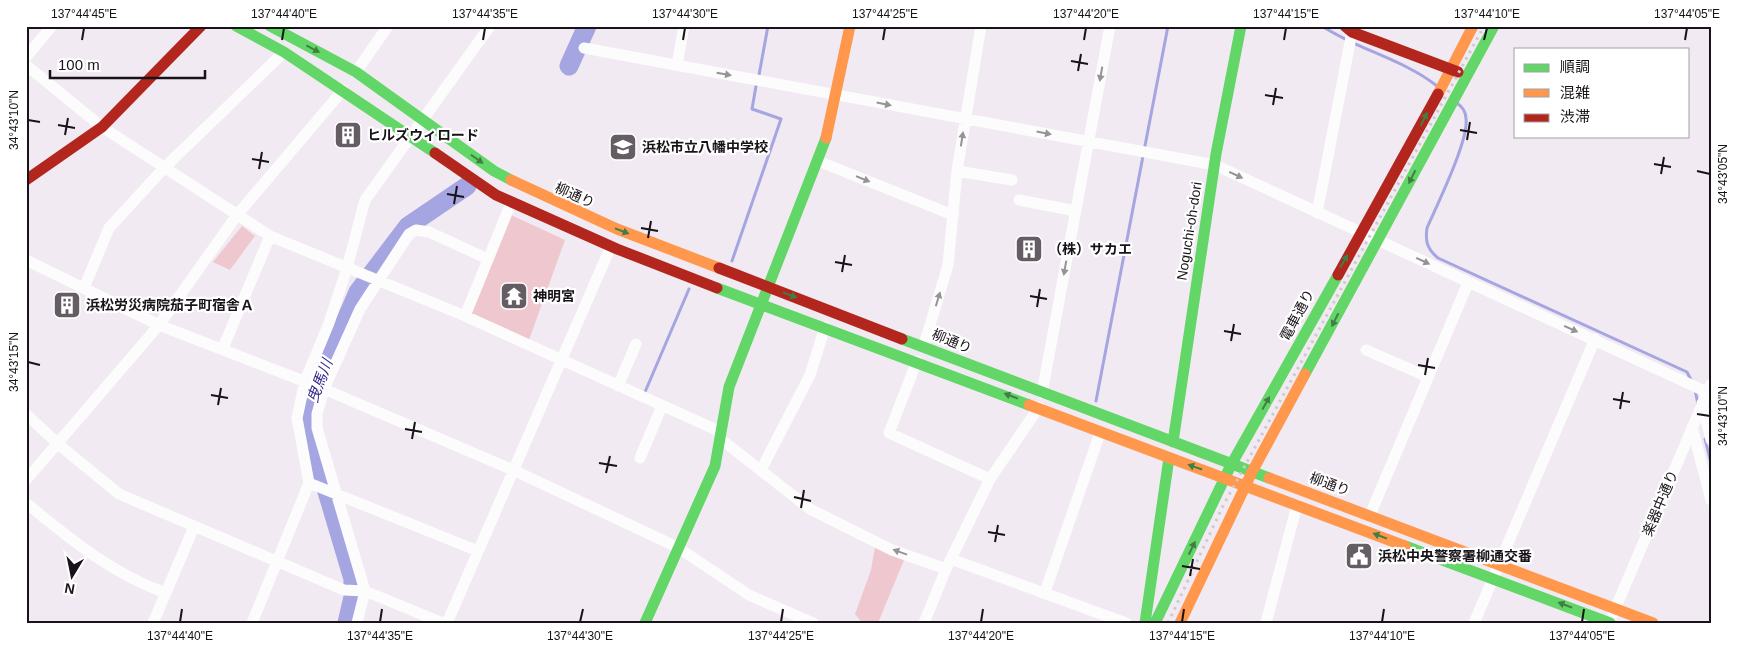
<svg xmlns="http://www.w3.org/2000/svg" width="1737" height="649" font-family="Helvetica,'Noto Sans JP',sans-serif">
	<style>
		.green { fill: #efc8cf }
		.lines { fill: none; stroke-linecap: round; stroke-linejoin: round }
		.stream { stroke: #a5a5e1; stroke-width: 3 }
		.river { stroke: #a5a5e1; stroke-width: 19 }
		.street { stroke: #fdfcfd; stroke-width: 11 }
		.fast { stroke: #63d668; stroke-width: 11 }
		.slow { stroke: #ff974d; stroke-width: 11 }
		.jam { stroke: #b3261e; stroke-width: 11 }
		.rail { stroke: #cdcacd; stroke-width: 3; stroke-dasharray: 2.5 5; stroke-linecap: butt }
		.oneway { fill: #417e44 }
		.oneway2 { fill: #969396 }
		.ticks { fill: none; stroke: #181318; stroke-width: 2 }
		.labels { text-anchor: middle; stroke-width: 4.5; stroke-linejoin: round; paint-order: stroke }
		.poi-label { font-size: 14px; font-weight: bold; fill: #181318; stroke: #fff; text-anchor: start }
		.street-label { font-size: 14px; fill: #181318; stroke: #fff }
		.water-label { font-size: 15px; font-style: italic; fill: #342a89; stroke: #fff }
		.neatline { fill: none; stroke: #181318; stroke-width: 2 }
		.ticks-label { font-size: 12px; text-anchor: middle; fill: #181318 }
	</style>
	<rect width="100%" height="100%" fill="#f2eaf2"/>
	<!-- green -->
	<path class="green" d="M511,215L565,240L529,340L471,315Z
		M242,226L255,236L230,270L213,262Z
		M875,547L904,560L878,623H862L855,614L871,570Z"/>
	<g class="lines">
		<!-- stream -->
		<path class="stream" d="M1322,26C1358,50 1403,59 1437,86
			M759,75L768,26
			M1457,103C1462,107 1466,111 1466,119C1469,140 1437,205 1427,228C1425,241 1427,249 1438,258L1687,372L1692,382
			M732,261L781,119L752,109L756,86
			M1695,390L1698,404
			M645,392L689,289
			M1096,401L1168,26
			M1705,439L1711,463"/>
		<!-- river -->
		<path class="river" d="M569,66L587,26
			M347,623L353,597V579L308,428L309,411L314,393L358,292L408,226L467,186"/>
		<!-- street -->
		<path class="street" d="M584,48L1215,165L1711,394
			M26,57L52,26
			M26,65L102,127L270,236L465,316L721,432
			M677,65L684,26
			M356,72L388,26
			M818,161L953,215
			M957,171L1012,180
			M1019,200L1076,211
			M1317,213L1352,32
			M26,260L159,325L324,389L513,470L677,547L749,595L813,623
			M84,288L109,228L165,167L284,52
			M465,316L511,203
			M924,345L948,265L957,171L981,26
			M223,348L270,236
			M1366,350L1428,377
			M917,361L889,433L990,479
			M618,386L636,344
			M1042,393L1110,26
			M1702,403L1711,440
			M26,414L58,444L119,494L344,590L365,591L443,623
			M1692,427L1711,500
			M722,440L810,509L892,550L946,569
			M640,458L662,406
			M761,470L810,375L825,327
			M26,480L159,325L237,215L343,90
			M309,483L478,551
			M26,503C70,539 112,574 166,593
			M1370,515L1468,283
			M951,559L1126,623
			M1045,592L1100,433
			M1613,614L1711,384
			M153,623L194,527
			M252,623L309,483L297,418L305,381L329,323L347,268L365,200L490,26
			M357,623L365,591L317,428V414L324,389L360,309L409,234L416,230L429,232L488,259
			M447,623L611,246
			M924,623L946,569L990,479L1039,407
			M1266,623L1297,505
			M1474,623L1595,339"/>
		<!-- fast -->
		<path class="fast" d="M236,26L284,52L435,153
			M270,26L356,72L494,171L511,180
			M717,288L1029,405
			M902,339L1269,478
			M1305,374L1494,26
			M1173,442L1216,154L1241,26
			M1405,546L1610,623
			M645,623L715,466L729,387L826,138
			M1145,623L1169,458
			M1155,623L1231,465L1338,275"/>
		<!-- slow -->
		<path class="slow" d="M1438,94L1473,26
			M826,138L850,26
			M511,180L617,229L719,268
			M1029,405L1405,546
			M1269,478L1653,623
			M1180,623L1252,472L1305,374"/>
		<!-- jam -->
		<path class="jam" d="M1345,26L1352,32L1458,72
			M435,153L496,195L617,249L717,288
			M26,180L102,127L201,26
			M719,268L902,339
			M1338,275L1438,94"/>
		<!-- rail -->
		<path class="rail" d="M1168,623L1223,506L1484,26"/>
	</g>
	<!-- one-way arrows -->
	<defs><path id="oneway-solid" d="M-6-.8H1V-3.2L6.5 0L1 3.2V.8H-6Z" transform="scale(1.25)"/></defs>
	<g class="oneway">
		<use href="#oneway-solid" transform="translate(313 49) rotate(28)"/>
		<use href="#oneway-solid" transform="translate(1424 119) rotate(-63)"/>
		<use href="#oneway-solid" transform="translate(477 159) rotate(35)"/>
		<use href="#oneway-solid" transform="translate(1412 177) rotate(117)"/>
		<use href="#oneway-solid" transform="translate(622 231) rotate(21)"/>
		<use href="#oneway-solid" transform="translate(1344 261) rotate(-60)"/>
		<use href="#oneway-solid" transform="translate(790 295) rotate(21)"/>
		<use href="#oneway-solid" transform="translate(1335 320) rotate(117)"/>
		<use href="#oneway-solid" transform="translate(1011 396) rotate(-159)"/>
		<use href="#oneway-solid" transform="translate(1266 403) rotate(-61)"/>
		<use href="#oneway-solid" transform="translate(1195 467) rotate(-161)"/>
		<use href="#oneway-solid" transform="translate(1380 536) rotate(-159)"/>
		<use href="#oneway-solid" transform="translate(1192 548) rotate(-64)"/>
		<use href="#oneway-solid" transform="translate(1565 605) rotate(-159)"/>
	</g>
	<g class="oneway2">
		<use href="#oneway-solid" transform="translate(724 74) rotate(10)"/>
		<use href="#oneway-solid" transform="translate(1101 74) rotate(100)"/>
		<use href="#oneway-solid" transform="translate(884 104) rotate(11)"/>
		<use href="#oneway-solid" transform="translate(1044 133) rotate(11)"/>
		<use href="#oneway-solid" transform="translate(962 139) rotate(-81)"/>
		<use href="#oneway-solid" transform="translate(1236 175) rotate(25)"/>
		<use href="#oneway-solid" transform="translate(863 179) rotate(22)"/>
		<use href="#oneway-solid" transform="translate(1423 261) rotate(25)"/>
		<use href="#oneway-solid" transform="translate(1065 268) rotate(100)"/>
		<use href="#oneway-solid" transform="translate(938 299) rotate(-73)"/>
		<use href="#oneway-solid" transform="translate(1571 329) rotate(24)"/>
		<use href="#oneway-solid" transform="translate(900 552) rotate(-160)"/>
	</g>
	<!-- ticks -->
	<path class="ticks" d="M82,40L84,28M282,40L284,28M483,40L485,28M683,40L685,28M883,40L885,28M1084,40L1086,28M1284,40L1286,28M1484,40L1487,28M1685,40L1687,28M1071,61L1088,64M1078,71L1081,54M1265,95L1283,98M1273,105L1276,88M28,120L40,122M58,125L75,128M1460,130L1477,133M65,135L68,118M1467,140L1470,122M252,159L269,162M1654,164L1671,167M259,169L262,152M1697,171L1710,174M1661,174L1664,157M447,194L464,197M454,204L457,186M641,228L658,231M648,238L651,221M835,262L852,265M842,272L845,255M1030,296L1047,299M1037,307L1040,289M1224,331L1241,334M1231,341L1234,324M28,362L40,365M1418,365L1435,368M1425,375L1428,358M211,395L228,398M1613,399L1630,402M218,405L221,388M1620,409L1623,392M1697,414L1710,416M405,429L422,432M412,439L415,422M599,463L617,466M606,473L610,456M794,497L811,501M801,508L804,490M988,532L1005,535M995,542L998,525M1182,566L1200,569M1190,576L1193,559M180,622L182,609M380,622L382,609M580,622L583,609M781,622L783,609M981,622L983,609M1182,622L1184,609M1382,622L1384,609M1582,622L1584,609"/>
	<!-- icons -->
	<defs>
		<g id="building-square" transform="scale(1.4375)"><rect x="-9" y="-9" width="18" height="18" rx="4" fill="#645e64" stroke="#fff"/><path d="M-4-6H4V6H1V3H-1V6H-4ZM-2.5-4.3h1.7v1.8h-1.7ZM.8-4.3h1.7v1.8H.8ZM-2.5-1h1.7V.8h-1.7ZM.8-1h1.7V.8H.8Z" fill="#fff"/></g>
		<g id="school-square" transform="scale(1.4375)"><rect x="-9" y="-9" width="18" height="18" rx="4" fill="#645e64" stroke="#fff"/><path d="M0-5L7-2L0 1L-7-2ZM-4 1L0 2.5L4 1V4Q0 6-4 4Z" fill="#fff"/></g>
		<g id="temple-square" transform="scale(1.4375)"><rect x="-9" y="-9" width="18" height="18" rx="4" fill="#645e64" stroke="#fff"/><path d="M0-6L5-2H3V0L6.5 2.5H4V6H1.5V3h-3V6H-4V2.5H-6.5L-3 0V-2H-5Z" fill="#fff"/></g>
		<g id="civic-square" transform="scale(1.4375)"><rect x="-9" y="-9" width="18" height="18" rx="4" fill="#645e64" stroke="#fff"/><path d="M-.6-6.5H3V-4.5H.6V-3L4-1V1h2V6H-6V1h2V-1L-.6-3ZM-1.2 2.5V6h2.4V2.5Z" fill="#fff"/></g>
	</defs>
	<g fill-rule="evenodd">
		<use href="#building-square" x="348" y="135"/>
		<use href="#school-square" x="623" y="147"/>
		<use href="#building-square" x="1029" y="249"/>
		<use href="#temple-square" x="514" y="296"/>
		<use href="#building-square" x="67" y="305"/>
		<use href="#civic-square" x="1359" y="556"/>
	</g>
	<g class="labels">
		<!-- poi labels -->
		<g class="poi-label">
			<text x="367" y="140">ヒルズウィロード</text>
			<text x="642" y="152">浜松市立八幡中学校</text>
			<text x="1048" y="254">（株）サカエ</text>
			<text x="533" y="301">神明宮</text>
			<text x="86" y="310">浜松労災病院茄子町宿舎Ａ</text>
			<text x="1378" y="561">浜松中央警察署柳通交番</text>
		</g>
		<!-- street labels -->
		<g class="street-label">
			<text transform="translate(575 195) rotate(24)" y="5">柳通り</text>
			<text transform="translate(1189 231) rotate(-81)" y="5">Noguchi-oh-dori</text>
			<text transform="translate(1297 315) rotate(-62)" y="5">電車通り</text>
			<text transform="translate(952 341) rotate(22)" y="5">柳通り</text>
			<text transform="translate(1330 484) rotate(20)" y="5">柳通り</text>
			<text transform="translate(1660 503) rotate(-67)" y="5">楽器中通り</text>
		</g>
		<!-- water labels -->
		<g class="water-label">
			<text transform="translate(320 381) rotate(-69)" y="5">曳馬川</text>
		</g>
	</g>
	<!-- border -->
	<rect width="1737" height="649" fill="none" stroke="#ffffff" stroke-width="55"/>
	<!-- legend -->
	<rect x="1514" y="48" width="175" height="90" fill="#ffffff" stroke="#a3a1a3"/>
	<rect x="1524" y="64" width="25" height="8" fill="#63d668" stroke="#a3a1a3"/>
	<text x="1560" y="72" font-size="15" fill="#181318">順調</text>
	<rect x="1524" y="89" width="25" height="8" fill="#ff974d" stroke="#a3a1a3"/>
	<text x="1560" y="98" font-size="15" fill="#181318">混雑</text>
	<rect x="1524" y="114" width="25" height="8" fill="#b3261e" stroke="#a3a1a3"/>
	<text x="1560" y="122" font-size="15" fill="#181318">渋滞</text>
	<!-- north arrow -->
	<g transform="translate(72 576) rotate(190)" stroke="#ffffff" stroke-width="4" paint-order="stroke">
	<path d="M0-4L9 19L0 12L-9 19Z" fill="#181318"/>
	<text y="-8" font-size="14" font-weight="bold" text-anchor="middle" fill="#181318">N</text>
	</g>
	<!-- scale -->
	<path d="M50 70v8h155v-8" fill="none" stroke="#181318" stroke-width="2.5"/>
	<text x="58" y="70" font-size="15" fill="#181318" stroke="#ffffff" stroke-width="4" paint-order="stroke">100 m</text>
	<rect x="28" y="28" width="1682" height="594" class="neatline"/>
	<g class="ticks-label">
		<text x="84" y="18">137°44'45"E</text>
		<text x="284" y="18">137°44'40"E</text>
		<text x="485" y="18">137°44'35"E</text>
		<text x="685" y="18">137°44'30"E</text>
		<text x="885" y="18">137°44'25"E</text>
		<text x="1086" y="18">137°44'20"E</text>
		<text x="1286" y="18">137°44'15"E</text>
		<text x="1487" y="18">137°44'10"E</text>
		<text x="1687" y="18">137°44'05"E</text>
		<text transform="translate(14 120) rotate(-90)" y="4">34°43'10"N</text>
		<text transform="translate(1723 174) rotate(-90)" y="4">34°43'05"N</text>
		<text transform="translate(14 362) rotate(-90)" y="4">34°43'15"N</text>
		<text transform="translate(1723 416) rotate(-90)" y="4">34°43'10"N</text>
		<text x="180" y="640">137°44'40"E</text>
		<text x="380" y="640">137°44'35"E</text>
		<text x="580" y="640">137°44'30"E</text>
		<text x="781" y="640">137°44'25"E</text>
		<text x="981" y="640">137°44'20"E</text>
		<text x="1182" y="640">137°44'15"E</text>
		<text x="1382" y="640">137°44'10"E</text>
		<text x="1582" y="640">137°44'05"E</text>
	</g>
</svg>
